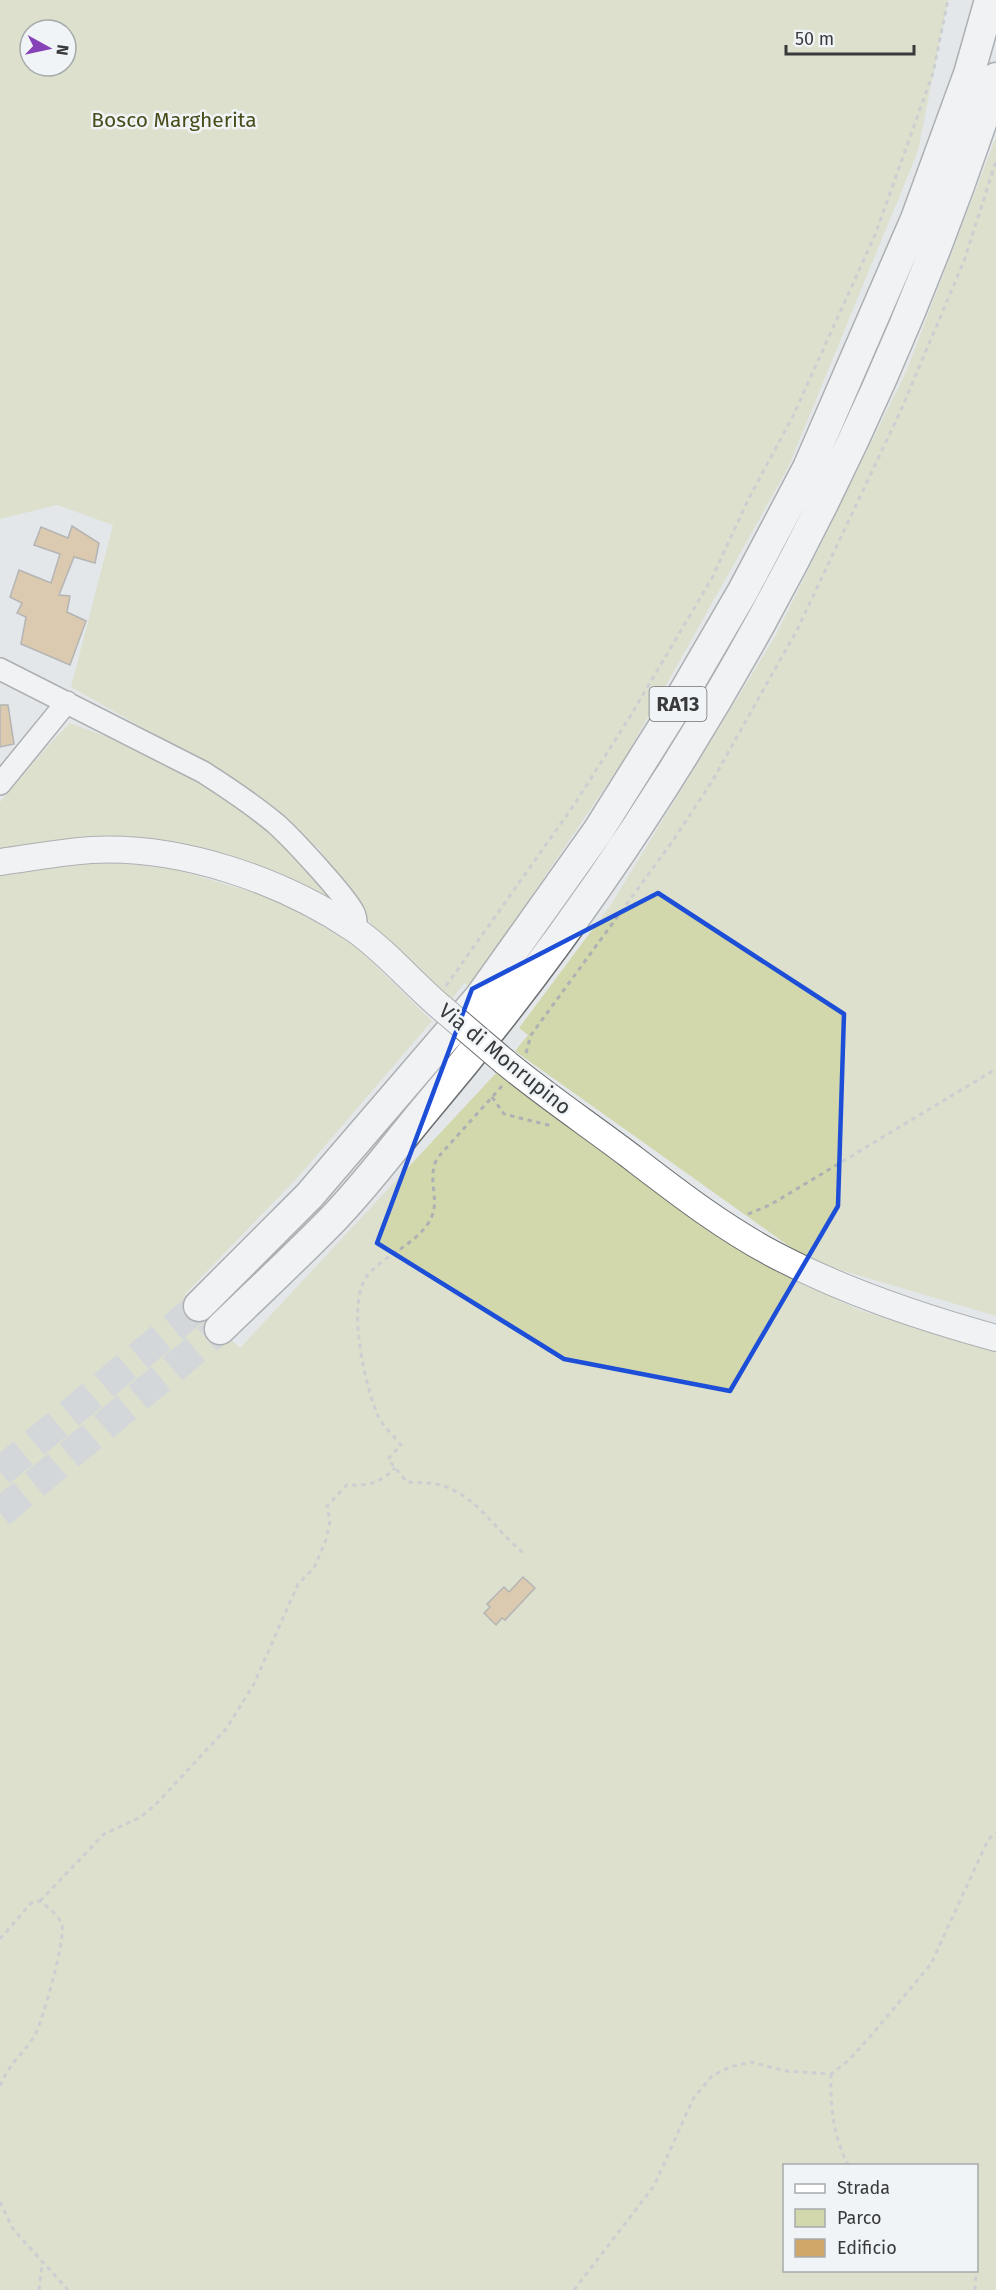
<svg xmlns="http://www.w3.org/2000/svg" width="996" height="2290" font-family="'Fira Sans',sans-serif">
	<style>
		.green { fill: #d2d8ab; fill-rule: evenodd }
		.building { fill: #d0a768; stroke: #7a7774; stroke-width: 1.5 }
		.lines { fill: none; stroke-linecap: round; stroke-linejoin: round }
		.highway-tunnel { stroke: #c1c4c7; stroke-width: 30; stroke-dasharray: 30 15; stroke-linecap: butt }
		.minor-casing { stroke: #6a6d70; stroke-width: 24 }
		.major-casing { stroke: #6a6d70; stroke-width: 28 }
		.highway-casing { stroke: #6a6d70; stroke-width: 33 }
		.path { stroke: #aeb1b4; stroke-width: 3; stroke-dasharray: 4.5 4.5; stroke-linecap: butt }
		.minor { stroke: #fff; stroke-width: 21 }
		.major { stroke: #fff; stroke-width: 26 }
		.highway { stroke: #fff; stroke-width: 30 }
		.major-bridge-casing { stroke: #6a6d70; stroke-width: 28; stroke-linecap: butt }
		.major-bridge { stroke: #fff; stroke-width: 26 }
		.marked { fill: none; stroke: #1d4ed8; stroke-width: 4.5; stroke-linejoin: round }
		.labels { text-anchor: middle; stroke-width: 5; stroke-linejoin: round; paint-order: stroke }
		.shield { fill: #f0f4f7; stroke: #6f7273; stroke-width: 1.5 }
		.shield-label { font-size: 20px; font-weight: bold; fill: #383a3b }
		.park-label { font-size: 21px; fill: #494d19; stroke: #f0f4f7 }
		.street-label { font-size: 21px; fill: #383a3b; stroke: #f0f4f7 }
	</style>
	<rect width="100%" height="100%" fill="#e3e7ea"/>
	<!-- green -->
	<path class="green" d="M0,0H948L918,151L788,468L625,758L470,987L464,983L452,999L372,925L318,848L237,781L71,687L113,525L57,505L0,519ZM30,30H66V66H30Z
		M996,137V1316L810,1261L515,1051L528,1035L519,1028L610,906L776,635L906,372Z
		M70,723L158,756L273,825L344,912L240,866L0,856V802L45,749Z
		M91,859L178,870L275,899L355,945L432,1021L298,1177L185,1294L240,1348L497,1072L755,1260L859,1310L996,1352V2290H0V875ZM784,2166H976V2270H784Z"/>
	<!-- building -->
	<path class="building" d="M72,526L99,543L95,563L74,557L59,595L70,596L67,612L86,621L70,665L21,644L26,617L17,613L22,603L10,597L19,570L51,583L60,554L34,545L41,527L68,538Z
		M0,705H8L14,744L0,747Z
		M523,1577L535,1588L505,1620L502,1618L496,1625L484,1613L490,1607L487,1604L504,1587L509,1592Z"/>
	<g class="lines">
		<!-- highway-tunnel -->
		<path class="highway-tunnel" d="M0,1472L199,1306
			M0,1513L220,1329"/>
		<!-- minor casing -->
		<g class="minor-casing">
			<path id="minor" d="M0,669L203,772C228,788 252,804 275,823C291,837 345,895 354,913C357,919 356,924 356,931
				M0,784L67,702"/>
		</g>
		<!-- major casing -->
		<g class="major-casing">
			<path id="major" d="M0,862C30,858 61,852 91,850C180,845 281,880 354,929C386,951 413,984 443,1009
				M505,1062C545,1095 588,1124 629,1155C676,1191 722,1227 775,1255C845,1292 920,1317 996,1338"/>
		</g>
		<!-- highway casing -->
		<g class="highway-casing">
			<path id="highway" d="M199,1306L309,1196L480,997L598,831L672,713L743,591L808,468L916,219L969,74L990,0
				M220,1329C258,1292 296,1257 333,1219C367,1184 397,1143 429,1105C683,805 875,452 996,78"/>
		</g>
		<!-- path -->
		<path class="path" d="M446,986L574,805L631,715L712,578L749,498L793,416L875,235L933,73L948,0
			M526,1053L531,1035L672,842L711,783L797,630L901,410L964,261L996,161
			M502,1086L440,1155C438,1158 434,1163 434,1167C429,1188 442,1204 427,1225C411,1247 383,1256 367,1276C346,1304 365,1386 378,1416C383,1426 394,1436 401,1445L388,1459L407,1482C418,1483 433,1482 444,1486C479,1498 497,1533 526,1555
			M492,1097L504,1114L552,1126
			M748,1214L770,1205L996,1069
			M40,1901L104,1834L141,1817L157,1803L226,1729L254,1684L298,1584L314,1568L326,1540L330,1521L327,1506L347,1485C369,1486 380,1483 395,1468
			M0,1939L31,1903L40,1901C48,1907 59,1916 62,1925C66,1938 42,2024 34,2037C22,2055 6,2067 0,2087
			M831,2074C830,2105 833,2138 849,2166
			M0,2202L13,2229L68,2290
			M976,2264V2266
			M39,2290L42,2265
			M574,2290L654,2186L693,2099L712,2076L730,2067L751,2062L786,2071L831,2074L848,2061L869,2038L931,1964L988,1840L996,1832
			M975,2290L976,2270"/>
		<!-- minor -->
		<use href="#minor" class="minor"/>
		<!-- major -->
		<use href="#major" class="major"/>
		<!-- highway -->
		<use href="#highway" class="highway"/>
		<!-- major-bridge casing -->
		<g class="major-bridge-casing">
			<path id="major-bridge" d="M443,1009L505,1062"/>
		</g>
		<!-- major-bridge -->
		<use href="#major-bridge" class="major-bridge"/>
	</g>
	<!-- marked area -->
	<path d="M0 0H996V2290H0ZM658,893L844,1014L838,1206L730,1391L564,1359L377,1243L472,989Z" fill="#e3e7ea" fill-opacity=".55" fill-rule="evenodd"/>
	<path class="marked" d="M658,893L844,1014L838,1206L730,1391L564,1359L377,1243L472,989Z"/>
	<g class="labels">
		<!-- shield labels -->
		<rect class="shield" x="649.5" y="687" width="57" height="34" rx="4.5"/>
		<g class="shield-label">
			<text x="678" y="711">RA13</text>
		</g>
		<!-- park labels -->
		<g class="park-label">
			<text x="174" y="127">Bosco Margherita</text>
		</g>
		<!-- street labels -->
		<g class="street-label">
			<text transform="translate(505 1059) rotate(39)" y="7">Via di Monrupino</text>
		</g>
	</g>
	<!-- legend -->
	<rect x="783" y="2164" width="195" height="108" fill="#f0f4f7" stroke="#a6aaac" stroke-width="1.5"/>
	<rect x="795" y="2184" width="30" height="9" fill="#ffffff" stroke="#a6aaac" stroke-width="1.5"/>
	<text x="837" y="2194" font-size="18" fill="#383a3b">Strada</text>
	<rect x="795" y="2209" width="30" height="18" fill="#d2d8ab" stroke="#a6aaac" stroke-width="1.5"/>
	<text x="837" y="2224" font-size="18" fill="#383a3b">Parco</text>
	<rect x="795" y="2239" width="30" height="18" fill="#d0a768" stroke="#a6aaac" stroke-width="1.5"/>
	<text x="837" y="2254" font-size="18" fill="#383a3b">Edificio</text>
	<!-- north arrow -->
	<g transform="translate(48 48) rotate(98)"><circle r="28" fill="#f0f4f7" stroke="#a6aaac" stroke-width="1.5"/>
	<path d="M0-4.5L10 22L0 15L-10 22Z" fill="#8642b6"/>
	<text y="-9" font-size="16" font-weight="bold" text-anchor="middle" fill="#383a3b">N</text>
	</g>
	<!-- scale -->
	<path d="M786 45v9h128v-9" fill="none" stroke="#383a3b" stroke-width="3"/>
	<text x="795" y="45" font-size="18" fill="#383a3b" stroke="#f0f4f7" stroke-width="4.5" paint-order="stroke">50 m</text>
</svg>
